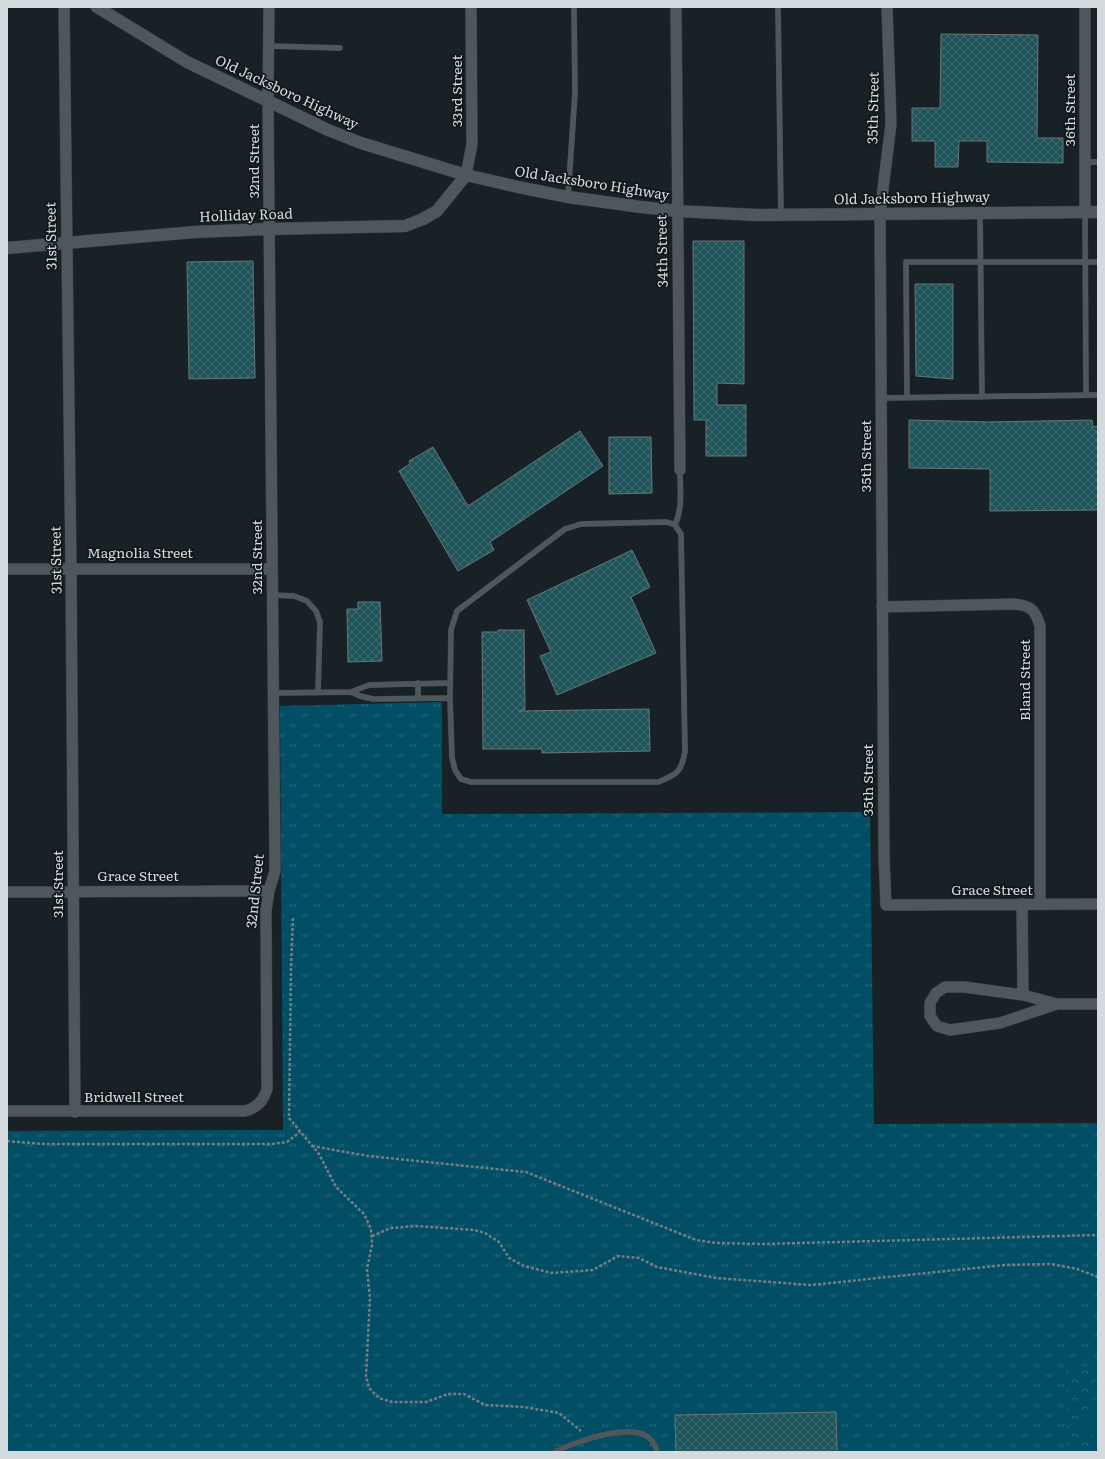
<svg xmlns="http://www.w3.org/2000/svg" width="1105" height="1459" font-family="Literata,serif">
	<style>
		.grass { fill: url(#grass-tufts) }
		.park { fill: url(#park-crowns) }
		.garden { fill: #024e65 }
		.building { fill: url(#building-cross-hatch); stroke: #6a7677 }
		.lines { fill: none; stroke-linecap: round; stroke-linejoin: round }
		.service-casing { stroke: #363c40; stroke-width: 6 }
		.minor-casing { stroke: #363c40; stroke-width: 12 }
		.tertiary-casing { stroke: #363c40; stroke-width: 13 }
		.secondary-casing { stroke: #363c40; stroke-width: 13 }
		.path { stroke: #777e82; stroke-width: 2.5; stroke-dasharray: 3 2; stroke-linecap: butt }
		.service { stroke: #4d575c; stroke-width: 5.5 }
		.minor { stroke: #4d575c; stroke-width: 11 }
		.tertiary { stroke: #4d575c; stroke-width: 12 }
		.secondary { stroke: #4d575c; stroke-width: 12 }
		.labels { text-anchor: middle; stroke-width: 3.5; stroke-linejoin: round; paint-order: stroke }
		.street-label { font-size: 14px; fill: #d4dadd; stroke: #0f181b }
	</style>
	<defs>
		<pattern id="grass-tufts" width="24" height="20" patternUnits="userSpaceOnUse"><rect width="24" height="20" fill="#024e65"/><path d="M3 7l-1-3M5 7V3M7 7l1-3M15 17l-1-3M17 17v-4M19 17l1-3" fill="none" stroke="#26677b"/></pattern>
		<pattern id="park-crowns" width="20" height="18" patternUnits="userSpaceOnUse"><rect width="20" height="18" fill="#024e65"/><path d="M2 6a3 3 0 1 1 6 0M12 15a3 3 0 1 1 6 0" fill="none" stroke="#26677b"/></pattern>
		<pattern id="building-cross-hatch" width="8" height="8" patternUnits="userSpaceOnUse"><rect width="8" height="8" fill="#1f555a"/><path d="M0 0l8 8M0 8l8-8" fill="none" stroke="#3f6d71"/></pattern>
	</defs>
	<rect width="100%" height="100%" fill="#182125"/>
	<!-- grass -->
	<path class="grass" d="M442,702V814L870,812L874,1124L1098,1123V1452H7V1131L283,1130L280,706Z"/>
	<!-- park -->
	<path class="park" d="M1098,1366V1452H1067L1066,1367Z"/>
	<!-- garden -->
	<path class="garden" d="M1081,1412H1098V1435H1082Z"/>
	<!-- building -->
	<path class="building" d="M941,34L1038,35L1037,138H1063V163L987,162V141H959L958,167H935V141H912V108H940Z
		M693,241H744V384L717,383V405H746V456H706V420H694Z
		M253,261L255,378L189,379L187,262Z
		M915,284H953V379L916,376Z
		M909,420L989,422L1092,420L1093,427L1098,426V510L990,511V469L909,468Z
		M580,431L603,466L490,542L494,550L458,571L399,471L410,464L409,461L433,447L468,506Z
		M609,437H651L652,493L609,494Z
		M632,550L650,587L631,597L656,653L557,695L540,656L551,652L527,600Z
		M358,602H380L382,661L348,662L347,609H358Z
		M498,630H524L525,709L519,711L649,709L650,751L542,753V749H483L482,632H498Z
		M836,1412L837,1452H676L675,1415Z"/>
	<g class="lines">
		<!-- service casing -->
		<g class="service-casing">
			<path id="service" d="M778,7L781,215
				M269,46L340,48
				M1085,162H1098
				M568,197L575,93L574,7
				M980,212L982,397
				M1085,212L1086,395
				M881,398L1098,395
				M907,398L906,262H1098
				M667,522L675,525L681,534L685,751C682,771 677,775 658,782H471L461,779L455,770L452,758L450,698L451,630L457,611L565,529L581,524Z
				M675,525C683,508 680,488 680,470
				M273,595L294,596L307,601L316,611L320,622L318,692
				M418,683V698
				M351,692L360,696L373,699L450,698
				M273,693L351,692L369,685L450,683
				M555,1452C574,1442 637,1419 652,1441C654,1445 657,1447 657,1452"/>
		</g>
		<!-- minor casing -->
		<g class="minor-casing">
			<path id="minor" d="M64,7L71,568L75,1112
				M676,7L680,470
				M887,7L891,124L880,213L884,857L886,905L1098,904
				M1085,7V212
				M466,175L472,144L471,7
				M7,569H272
				M882,607L1014,604C1031,606 1035,609 1040,626V904
				M7,892L269,891
				M1022,904L1023,995
				M1057,1004L1000,1023L950,1030L937,1026L930,1016V1003L936,993L945,987H964L1023,995L1057,1004H1098
				M7,1111H245C257,1108 264,1100 267,1089L266,911L269,891L275,871L268,101L269,7"/>
		</g>
		<!-- tertiary casing -->
		<g class="tertiary-casing">
			<path id="tertiary" d="M7,248L195,232L269,229L405,226L423,219L437,211L466,175"/>
		</g>
		<!-- secondary casing -->
		<g class="secondary-casing">
			<path id="secondary" d="M97,7L187,62L328,130L361,143L466,175L518,187L568,197L641,207L677,211L757,215L1098,212"/>
		</g>
		<!-- path -->
		<path class="path" d="M293,918L291,967L289,1118L319,1154L336,1187L364,1214L371,1229L372,1245L367,1269L370,1298L366,1376L369,1388L379,1398L392,1402H426L448,1394H464L485,1405L524,1407L559,1413L581,1431
			M7,1141L44,1144H271L287,1142L300,1132
			M312,1146L368,1156L526,1172L696,1240L716,1243L763,1244L1098,1235
			M372,1236L391,1228L416,1226L474,1230L485,1233L499,1242L509,1258L524,1266L551,1273L593,1270L618,1256L639,1258L657,1267L716,1278L811,1285L1004,1265L1051,1264L1077,1269L1098,1277"/>
		<!-- service -->
		<use href="#service" class="service"/>
		<!-- minor -->
		<use href="#minor" class="minor"/>
		<!-- tertiary -->
		<use href="#tertiary" class="tertiary"/>
		<!-- secondary -->
		<use href="#secondary" class="secondary"/>
	</g>
	<g class="labels">
		<!-- street labels -->
		<g class="street-label">
			<text transform="translate(457 91) rotate(-90)" y="5">33rd Street</text>
			<text transform="translate(287 92) rotate(25)" y="5">Old Jacksboro Highway</text>
			<text transform="translate(873 108) rotate(-89)" y="5">35th Street</text>
			<text transform="translate(1070 110) rotate(-90)" y="5">36th Street</text>
			<text transform="translate(254 161) rotate(-90)" y="5">32nd Street</text>
			<text transform="translate(592 183) rotate(9)" y="5">Old Jacksboro Highway</text>
			<text transform="translate(912 198) rotate(-1)" y="5">Old Jacksboro Highway</text>
			<text transform="translate(246 215) rotate(-2)" y="5">Holliday Road</text>
			<text transform="translate(51 236) rotate(-91)" y="5">31st Street</text>
			<text transform="translate(662 251) rotate(-91)" y="5">34th Street</text>
			<text transform="translate(866 456) rotate(-90)" y="5">35th Street</text>
			<text x="140" y="558">Magnolia Street</text>
			<text transform="translate(257 557) rotate(-90)" y="5">32nd Street</text>
			<text transform="translate(56 560) rotate(-91)" y="5">31st Street</text>
			<text transform="translate(1025 680) rotate(-90)" y="5">Bland Street</text>
			<text transform="translate(868 780) rotate(-90)" y="5">35th Street</text>
			<text x="138" y="881">Grace Street</text>
			<text transform="translate(58 884) rotate(-90)" y="5">31st Street</text>
			<text x="992" y="895">Grace Street</text>
			<text transform="translate(255 891) rotate(-84)" y="5">32nd Street</text>
			<text x="134" y="1102">Bridwell Street</text>
		</g>
	</g>
	<!-- border -->
	<rect width="1105" height="1459" fill="none" stroke="#d4dadd" stroke-width="16"/>
</svg>
